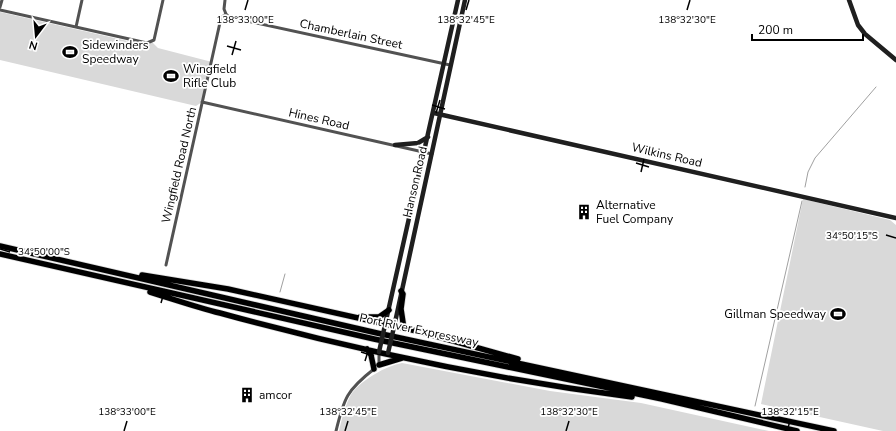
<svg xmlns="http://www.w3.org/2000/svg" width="896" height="431" font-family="'Nunito Sans',sans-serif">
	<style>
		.green { fill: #d9d9d9 }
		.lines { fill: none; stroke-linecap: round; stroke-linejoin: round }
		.stream { stroke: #a0a0a0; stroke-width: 1 }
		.highway-casing { stroke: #dbdbdb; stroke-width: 7 }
		.street { stroke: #525252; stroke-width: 3 }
		.secondary { stroke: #1f1f1f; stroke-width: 4.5 }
		.highway { stroke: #000; stroke-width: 5.5 }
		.secondary-bridge { stroke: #1f1f1f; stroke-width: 4.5 }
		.ticks { fill: none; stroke: #000; stroke-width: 1.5 }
		.labels { text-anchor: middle; stroke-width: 3.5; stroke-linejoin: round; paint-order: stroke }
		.street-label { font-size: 12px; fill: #000; stroke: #fff }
		.poi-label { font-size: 12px; fill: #000; stroke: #fff; text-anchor: start }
		.ticks-label { font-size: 10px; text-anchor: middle; fill: #000; stroke: #fff; stroke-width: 3.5; stroke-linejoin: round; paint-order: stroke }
	</style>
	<rect width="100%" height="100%" fill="#fff"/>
	<!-- green -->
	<path class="green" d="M0,12L141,44L142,41L152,42L158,48L212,62L202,102L196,106L0,60Z
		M803,199L890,220L896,225V431H883L761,404Z
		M402,363L550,391L641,403L769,431H339C342,419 345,404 352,393C363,379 386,366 402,363Z"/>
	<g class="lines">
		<!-- stream -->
		<path class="stream" d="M805,187L808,172L815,158L876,87
			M280,292L285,274
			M755,406L802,201"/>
		<!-- highway casing -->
		<g class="highway-casing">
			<path id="highway" d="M0,246L377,333L834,431
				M0,254L374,339L662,399L797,431
				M142,275L228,289L421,332L518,359
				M401,291L403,294L401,309L404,329
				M150,292C173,299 196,307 220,313C354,350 493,379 632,397
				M360,317H379L389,310
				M367,349L371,355L374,369
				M379,365L402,358"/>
		</g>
		<!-- street -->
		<path class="street" d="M0,7L2,0
			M0,10L147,43L154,40L163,0
			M226,14L229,17L450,65
			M76,27L82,0
			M202,102L432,154
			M166,265L221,18L226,14L224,9L225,0
			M379,365V352
			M336,431C344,398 347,390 374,369"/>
		<!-- secondary -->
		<path class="secondary" d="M849,0L858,25L865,34L896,60
			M434,113L896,218
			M395,145L418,143L428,137
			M385,325L458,0
			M394,327L465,0"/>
		<!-- highway -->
		<use href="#highway" class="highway"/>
		<!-- secondary-bridge -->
		<path class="secondary-bridge" d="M379,352L385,325
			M388,353L394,327"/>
	</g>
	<!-- ticks -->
	<path class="ticks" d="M245,10L248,0M466,10L469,0M687,10L690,0M227,46L241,50M232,55L236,41M432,105L445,109M436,113L440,100M636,163L649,167M641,172L644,159M886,235L896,238M0,249L10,252M156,294L170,298M161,303L165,289M361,352L374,356M365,361L369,348M124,431L127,421M345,431L348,421M566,431L569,421M787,431L790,421"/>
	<!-- icons -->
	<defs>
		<g id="stadium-bare" transform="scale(1.2)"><path d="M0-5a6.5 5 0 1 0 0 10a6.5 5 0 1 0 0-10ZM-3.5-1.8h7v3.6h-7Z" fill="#000" stroke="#fff" stroke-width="2.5" paint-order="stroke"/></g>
		<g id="building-bare" transform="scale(1.2)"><path d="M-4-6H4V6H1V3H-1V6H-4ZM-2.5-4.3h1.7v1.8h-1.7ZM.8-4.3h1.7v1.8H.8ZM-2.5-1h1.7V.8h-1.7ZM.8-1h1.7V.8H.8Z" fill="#000" stroke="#fff" stroke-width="2.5" paint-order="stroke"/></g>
	</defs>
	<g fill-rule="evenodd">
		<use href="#stadium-bare" x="70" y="52"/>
		<use href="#stadium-bare" x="171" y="76"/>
		<use href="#building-bare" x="584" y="212"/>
		<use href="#stadium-bare" x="838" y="314"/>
		<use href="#building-bare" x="247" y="395"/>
	</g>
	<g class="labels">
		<!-- street labels -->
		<g class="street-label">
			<text transform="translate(351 34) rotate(12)" y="4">Chamberlain Street</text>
			<text transform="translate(319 119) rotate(13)" y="4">Hines Road</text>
			<text transform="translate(667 155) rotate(13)" y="4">Wilkins Road</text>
			<text transform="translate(179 165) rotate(-77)" y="4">Wingfield Road North</text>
			<text transform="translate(415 182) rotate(-77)" y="4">Hanson Road</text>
			<text transform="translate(419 330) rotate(12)" y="4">Port River Expressway</text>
		</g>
		<!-- poi labels -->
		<g class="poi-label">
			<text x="82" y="49">Sidewinders<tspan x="82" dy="14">Speedway</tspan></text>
			<text x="183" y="73">Wingfield<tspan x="183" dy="14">Rifle Club</tspan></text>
			<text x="596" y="209">Alternative<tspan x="596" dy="14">Fuel Company</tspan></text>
			<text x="826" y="318" text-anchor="end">Gillman Speedway</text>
			<text x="259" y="399">amcor</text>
		</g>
	</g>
	<g class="ticks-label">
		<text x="245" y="23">138°33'00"E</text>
		<text x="466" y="23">138°32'45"E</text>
		<text x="687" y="23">138°32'30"E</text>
		<text x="852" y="239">34°50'15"S</text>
		<text x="44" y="255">34°50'00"S</text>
		<text x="127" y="415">138°33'00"E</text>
		<text x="348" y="415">138°32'45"E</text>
		<text x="569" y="415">138°32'30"E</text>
		<text x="790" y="415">138°32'15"E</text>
	</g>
	<!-- north arrow -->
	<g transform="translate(36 36) rotate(196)" stroke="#ffffff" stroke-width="3" paint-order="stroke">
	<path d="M0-3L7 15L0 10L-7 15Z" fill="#000000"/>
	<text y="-6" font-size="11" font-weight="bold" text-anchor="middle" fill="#000000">N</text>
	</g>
	<!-- scale -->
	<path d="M752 34v6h111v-6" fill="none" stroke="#000000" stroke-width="2"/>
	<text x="758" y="34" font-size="12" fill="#000000" stroke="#ffffff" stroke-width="3" paint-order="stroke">200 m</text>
</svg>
